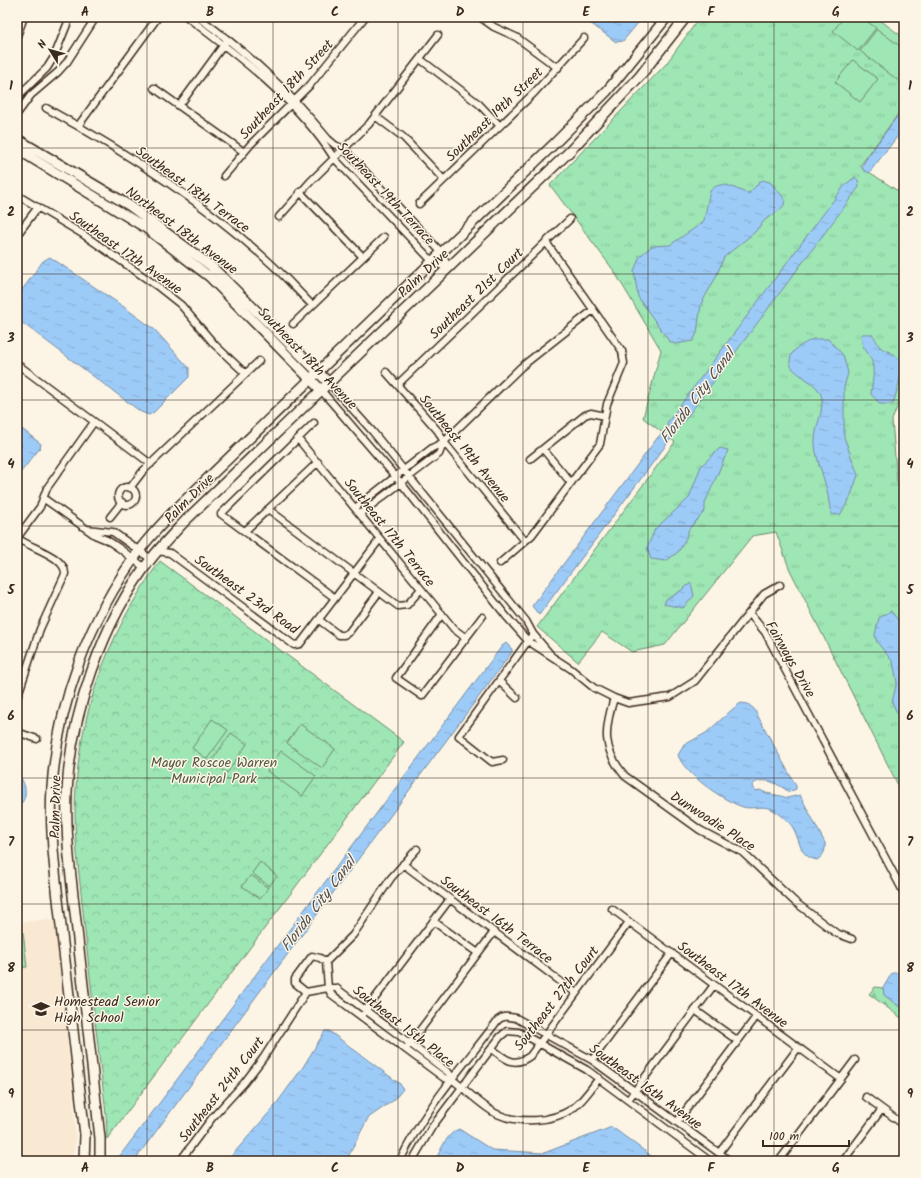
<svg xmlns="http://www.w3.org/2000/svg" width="921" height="1178" font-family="Kalam,sans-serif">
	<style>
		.built { fill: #fae9d2 }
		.grass { fill: url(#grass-tufts); stroke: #6c8869 }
		.forest { fill: url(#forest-firs); stroke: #6c8869 }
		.park { fill: url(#park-crowns); stroke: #6c8869 }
		.pitch { fill: #9ee6b4; stroke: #6c8869 }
		.water { fill: url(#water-ripples); stroke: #768ba1 }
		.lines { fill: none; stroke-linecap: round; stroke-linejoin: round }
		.street-casing { stroke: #3b2a1e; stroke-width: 9 }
		.secondary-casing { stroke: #3b2a1e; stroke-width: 12 }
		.street { stroke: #fcf5e5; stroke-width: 6 }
		.secondary { stroke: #fcf5e5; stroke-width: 9 }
		.grid { fill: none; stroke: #3b2a1e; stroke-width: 1; stroke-opacity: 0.55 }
		.labels { text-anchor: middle; stroke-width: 3; stroke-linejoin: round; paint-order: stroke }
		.street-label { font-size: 14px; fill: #3b2a1e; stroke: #fcf5e5 }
		.park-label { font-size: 14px; fill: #545944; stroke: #fcf5e5 }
		.poi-label { font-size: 14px; fill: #3b2a1e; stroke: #fcf5e5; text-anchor: start }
		.water-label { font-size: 15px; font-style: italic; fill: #545254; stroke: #fcf5e5 }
		.neatline { fill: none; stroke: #3b2a1e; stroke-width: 1.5 }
		.grid-label { font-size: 13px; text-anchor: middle; font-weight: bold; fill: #3b2a1e }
	</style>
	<defs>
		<pattern id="grass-tufts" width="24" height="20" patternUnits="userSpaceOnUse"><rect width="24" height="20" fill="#9ee6b4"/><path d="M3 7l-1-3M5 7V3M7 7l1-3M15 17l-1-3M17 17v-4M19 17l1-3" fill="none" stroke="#89c59a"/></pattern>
		<pattern id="forest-firs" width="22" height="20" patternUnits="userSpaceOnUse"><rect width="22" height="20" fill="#9ee6b4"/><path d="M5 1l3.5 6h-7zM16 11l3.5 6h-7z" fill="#89c59a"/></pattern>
		<pattern id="park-crowns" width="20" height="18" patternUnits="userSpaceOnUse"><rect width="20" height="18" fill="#9ee6b4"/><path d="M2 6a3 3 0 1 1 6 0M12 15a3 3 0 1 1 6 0" fill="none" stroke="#89c59a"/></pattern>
		<pattern id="water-ripples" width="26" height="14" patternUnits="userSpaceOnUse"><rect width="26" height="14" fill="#9dcbf8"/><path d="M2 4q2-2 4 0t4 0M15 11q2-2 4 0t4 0" fill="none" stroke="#88aed4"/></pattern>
	</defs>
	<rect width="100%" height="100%" fill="#fcf5e5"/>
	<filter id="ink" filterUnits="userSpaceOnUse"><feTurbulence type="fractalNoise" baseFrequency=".025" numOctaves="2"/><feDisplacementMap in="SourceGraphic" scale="8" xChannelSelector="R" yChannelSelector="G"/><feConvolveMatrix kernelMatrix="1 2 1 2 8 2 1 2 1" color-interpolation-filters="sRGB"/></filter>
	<g filter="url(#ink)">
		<!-- built -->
		<path class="built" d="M48,919L55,923L73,1095L76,1140L72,1161H17V923Z"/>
		<!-- grass -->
		<path class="grass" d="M700,17H876L904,38V106L860,166L904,195V390L892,420L897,482L904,501V797L789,568L776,532L752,536L665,645L632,652L602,632L578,662L537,627L675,442L643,418L661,350L614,271L550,185L666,64Z"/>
		<!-- forest -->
		<path class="forest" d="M875,987L883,988L885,995L904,1010V1020L869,994Z"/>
		<!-- park -->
		<path class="park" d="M160,561L404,742L107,1139C107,1108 101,1078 98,1046C92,998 87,950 82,902C79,873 75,844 75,815C75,722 106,635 160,561Z"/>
		<!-- pitch -->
		<path class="pitch" d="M844,17H861L876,28L858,51L833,31Z
			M877,29L904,49V85L860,51Z
			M853,60L878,79L860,102L835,82Z
			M212,719L228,730L207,759L192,748Z
			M300,724L335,749L322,768L287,743Z
			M231,733L247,744L227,773L211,762Z
			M281,751L316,776L302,796L267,771Z
			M260,862L277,876L269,886L252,873Z
			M251,875L268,888L260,899L242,886Z
			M17,932H23L27,967L17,968Z"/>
		<!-- water -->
		<path class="water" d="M582,17H643L623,41L616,42Z
			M904,107V128L869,173L863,170L862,166L866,159Z
			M855,177L858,180L859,187L539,615L532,606L658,437L668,427L667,423L845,185Z
			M762,180L770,182L785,199L784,205L779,211L766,219L754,233L724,257L715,279L701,304L697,333L693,341L675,344L669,341L638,297L634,271L640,256L652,246L670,245L702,223L704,220L710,191C723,177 735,191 749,193Z
			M50,257L124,307L155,330L189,368V377L154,412L149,415L141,412L17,319V297L43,261Z
			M862,334C878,333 872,337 880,347C884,351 892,352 896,356C907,366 896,392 893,404H880L871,394C872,384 875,373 872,362C870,352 858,346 862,334Z
			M813,339H828L843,355L848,373L844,387V437L858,475L850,498L840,515L831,514C829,503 828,493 825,483C821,468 814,454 815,438C816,426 823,412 822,399C820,380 789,375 790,361C790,349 804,344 813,339Z
			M17,425L41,444L40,448L17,477Z
			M720,448L728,450L705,503V511L689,529L685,541L678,552L666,561L651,559L647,548L655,529L689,498L701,466Z
			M691,583L694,596L683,608L664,604L666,599L676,594Z
			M891,611L904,628V728L892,702L897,682L893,662L877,642L875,635L879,618Z
			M506,643L512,649V652L134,1161H116L502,646Z
			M741,703L748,704L754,709L796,786V789L789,792C778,784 767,777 754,783L752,787L755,791L760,790C768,795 778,794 787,798L800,795L825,843C826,851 823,856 817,860C798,856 801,841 793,828C790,822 779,813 773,810C763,804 753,810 743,807C724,801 684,774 678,755L684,745L706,733L735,707Z
			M17,772C26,784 30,797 17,808Z
			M892,973H899L904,977V1010L884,995L883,988Z
			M325,1031H329L400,1084L403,1089L394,1100L368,1118L346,1161H227L274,1107L303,1067Z
			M612,1127L658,1161H435C441,1150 446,1134 459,1129L492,1150L544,1153Z"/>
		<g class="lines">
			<!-- street casing -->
			<g class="street-casing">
				<path id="street" d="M187,17C240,57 298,101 334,158L432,261L449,269
					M198,17C250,55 287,89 328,139L335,145L344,149L441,252L449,269
					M480,17L494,27L516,37L558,68
					M17,36L24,17
					M420,59L479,104L500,126
					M154,88L244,152
					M17,97L47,68L54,57L70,17
					M179,106L225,43
					M46,108C124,151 201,200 267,260C283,274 297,290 312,305
					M17,114L31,95L58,72L67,62L96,17
					M375,116L403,137L444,180
					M78,126L158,17
					M224,176L251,144L310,85L365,17
					M300,192L363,257
					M17,195L84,235L157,286L181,305L215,345L246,374
					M419,204L534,93L584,38
					M279,217L310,182L369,124L438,35
					M17,235L38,207
					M293,324L384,237
					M17,364L151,464
					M386,372L438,431L444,442L525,541
					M329,383L373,432L526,621L533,634L550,654
					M398,384L570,219
					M321,390L401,483L506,616L528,641L571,669L594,688L614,698L628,703L670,697L695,681L764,594L780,585
					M314,423L221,514L335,598
					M298,439L454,629L466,638
					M543,449L571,483
					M530,459L585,415L591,413L605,416
					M118 496a9 9 0 1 1 18 0a9 9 0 1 1-18 0Z
					M130,488L143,471L259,361
					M43,498L95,535L107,540L119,548L145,568
					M355,508L432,448L444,442L521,367L593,310
					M268,509L398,606L407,605L421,589
					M360,514L439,454L444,442
					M110,517L122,502
					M87,529L113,532L151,559
					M245,531L318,462
					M17,538L40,507L47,488L94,422
					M17,540L22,541C35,549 66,558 65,574L40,629L17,698
					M158,551L170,553L294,645L300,644L380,539
					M500,563L532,535L600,444L607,404L624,363L622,351L546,242
					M749,613L765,632L904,893
					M442,614L396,678L422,696L482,617
					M319,620L339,635H344L349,632L379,592
					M500,682L517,698
					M614,698C604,730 602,749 625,776L700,830L742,852L795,902L836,933L852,939
					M17,732L37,739
					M503,760L492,762L459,736L530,638
					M403,864L576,993
					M612,909L841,1079
					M433,921L478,953
					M312,956L320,958L326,962L328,988L306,992L295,983V979Z
					M326,962L353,935L391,878L417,849
					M695,1010L738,1041
					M363,1014L450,899
					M408,1046L494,932
					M492,1049C506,1059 513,1068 530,1056L629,922
					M592,1060L672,953
					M453,1080L449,1073L336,988H328L331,994L444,1078L453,1080C466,1090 483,1107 497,1114C519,1124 552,1122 572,1109C583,1101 591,1089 599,1078
					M866,1097L904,1125
					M628,1100L714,985
					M677,1122L756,1017
					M719,1153L798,1048
					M180,1161L212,1118L244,1083L264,1057L306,992
					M400,1161C424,1109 464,1065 498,1020C504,1015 509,1017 516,1018L592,1060L730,1161
					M412,1161L432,1127L500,1037L507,1031L519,1032L587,1070L710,1161
					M779,1161L855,1060
					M843,1161L882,1109"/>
			</g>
			<!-- secondary casing -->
			<g class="secondary-casing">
				<path id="secondary" d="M17,139L130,206L211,266L329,383
					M17,149L146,228L210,277L321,390
					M84,1161L85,1135C77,1068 70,1001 62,935C57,887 49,835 52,787C58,702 89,619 139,551C149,537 162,524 174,511L556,142L607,91L667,17
					M100,1161V1138C93,1075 86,1012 79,949C74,898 65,845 67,793C70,716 103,620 151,559C162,545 174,533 186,520L569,152L640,76L686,17"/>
			</g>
			<!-- street -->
			<use href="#street" class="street"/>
			<!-- secondary -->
			<use href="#secondary" class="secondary"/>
		</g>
	</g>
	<!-- grid -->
	<path class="grid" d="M147,17V1161M273,17V1161M398,17V1161M523,17V1161M648,17V1161M774,17V1161M17,148H904M17,274H904M17,400H904M17,526H904M17,652H904M17,778H904M17,904H904M17,1030H904"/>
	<!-- icons -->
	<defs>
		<g id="school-bare" transform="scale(1.38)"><path d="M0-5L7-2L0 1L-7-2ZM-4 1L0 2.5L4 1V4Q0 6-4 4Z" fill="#3b2a1e" stroke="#fcf5e5" stroke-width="2.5" paint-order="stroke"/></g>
	</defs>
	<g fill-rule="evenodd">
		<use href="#school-bare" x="41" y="1009"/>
	</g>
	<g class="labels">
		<!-- street labels -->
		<g class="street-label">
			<text transform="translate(286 89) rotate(-47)" y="5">Southeast 18th Street</text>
			<text transform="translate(494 114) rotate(-44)" y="5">Southeast 19th Street</text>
			<text transform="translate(193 189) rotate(36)" y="5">Southeast 18th Terrace</text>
			<text transform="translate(386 193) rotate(47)" y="5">Southeast 19th Terrace</text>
			<text transform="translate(182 230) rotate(37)" y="5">Northeast 18th Avenue</text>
			<text transform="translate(126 252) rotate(35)" y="5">Southeast 17th Avenue</text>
			<text transform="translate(423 273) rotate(-43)" y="5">Palm Drive</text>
			<text transform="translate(476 293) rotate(-44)" y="5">Southeast 21st Court</text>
			<text transform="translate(308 358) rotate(46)" y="5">Southeast 18th Avenue</text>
			<text transform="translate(465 448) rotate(51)" y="5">Southeast 19th Avenue</text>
			<text transform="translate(189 498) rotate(-45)" y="5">Palm Drive</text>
			<text transform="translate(390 532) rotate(51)" y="5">Southeast 17th Terrace</text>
			<text transform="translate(247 594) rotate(36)" y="5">Southeast 23rd Road</text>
			<text transform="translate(791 659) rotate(60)" y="5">Fairways Drive</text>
			<text transform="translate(55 807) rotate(-89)" y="5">Palm Drive</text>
			<text transform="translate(713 821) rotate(33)" y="5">Dunwoodie Place</text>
			<text transform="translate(497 919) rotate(37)" y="5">Southeast 16th Terrace</text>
			<text transform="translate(733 984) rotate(37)" y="5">Southeast 17th Avenue</text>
			<text transform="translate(556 998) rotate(-52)" y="5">Southeast 27th Court</text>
			<text transform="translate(404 1026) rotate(38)" y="5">Southeast 15th Place</text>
			<text transform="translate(646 1086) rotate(36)" y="5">Southeast 16th Avenue</text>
			<text transform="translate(221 1089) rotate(-52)" y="5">Southeast 24th Court</text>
		</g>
		<!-- park labels -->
		<g class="park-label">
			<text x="214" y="767">Mayor Roscoe Warren<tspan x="214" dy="16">Municipal Park</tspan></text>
		</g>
		<!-- poi labels -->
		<g class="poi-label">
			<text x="54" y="1006">Homestead Senior<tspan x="54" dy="16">High School</tspan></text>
		</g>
		<!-- water labels -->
		<g class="water-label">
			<text transform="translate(697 396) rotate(-53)" y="5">Florida City Canal</text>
			<text transform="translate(318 904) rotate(-53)" y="5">Florida City Canal</text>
		</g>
	</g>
	<!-- margin -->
	<rect width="921" height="1178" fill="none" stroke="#fcf5e5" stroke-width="44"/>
	<!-- north arrow -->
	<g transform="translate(50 50) rotate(307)" stroke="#fcf5e5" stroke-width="3" paint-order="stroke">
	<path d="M0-3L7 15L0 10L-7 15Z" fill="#3b2a1e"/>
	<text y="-6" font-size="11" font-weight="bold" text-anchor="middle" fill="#3b2a1e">N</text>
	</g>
	<!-- scale -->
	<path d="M763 1140v6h86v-6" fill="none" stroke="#3b2a1e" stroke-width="2"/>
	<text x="769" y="1140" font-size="12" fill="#3b2a1e" stroke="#fcf5e5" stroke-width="3" paint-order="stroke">100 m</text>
	<rect x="22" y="22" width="877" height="1134" class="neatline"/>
	<g class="grid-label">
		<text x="85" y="16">A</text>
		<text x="210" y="16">B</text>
		<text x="335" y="16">C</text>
		<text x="460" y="16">D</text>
		<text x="586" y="16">E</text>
		<text x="711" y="16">F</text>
		<text x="836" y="16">G</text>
		<text x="11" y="90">1</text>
		<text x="910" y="90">1</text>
		<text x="11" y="216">2</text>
		<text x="910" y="216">2</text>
		<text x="11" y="342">3</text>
		<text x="910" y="342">3</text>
		<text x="11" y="468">4</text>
		<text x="910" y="468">4</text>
		<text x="11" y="594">5</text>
		<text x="910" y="594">5</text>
		<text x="11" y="720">6</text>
		<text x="910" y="720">6</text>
		<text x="11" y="846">7</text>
		<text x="910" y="846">7</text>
		<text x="11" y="972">8</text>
		<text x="910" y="972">8</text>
		<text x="11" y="1098">9</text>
		<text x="910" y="1098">9</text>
		<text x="85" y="1172">A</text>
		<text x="210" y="1172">B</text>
		<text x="335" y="1172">C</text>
		<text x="460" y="1172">D</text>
		<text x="586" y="1172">E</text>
		<text x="711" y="1172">F</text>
		<text x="836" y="1172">G</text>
	</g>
</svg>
